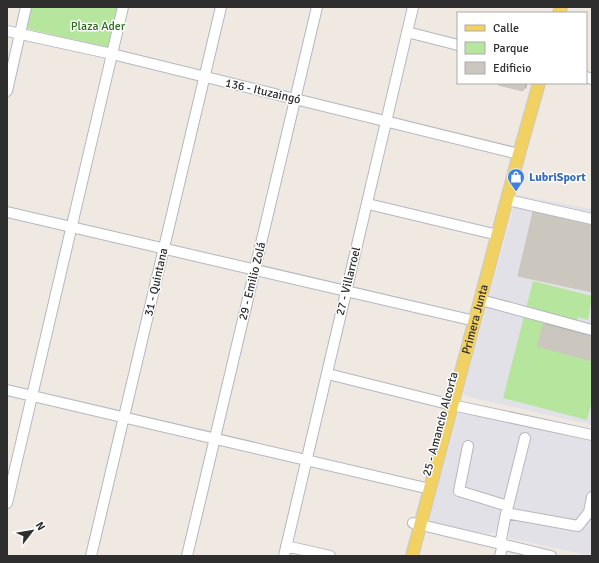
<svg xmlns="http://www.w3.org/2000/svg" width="599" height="563" font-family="Signika,sans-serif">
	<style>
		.industrial { fill: #e3e1e8 }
		.green { fill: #b6e59e }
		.building { fill: #cbc7bf; stroke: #cbc5ba; filter: url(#shadow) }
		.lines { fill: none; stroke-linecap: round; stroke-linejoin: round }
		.minor-casing { stroke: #b4b7c1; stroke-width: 12 }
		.major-casing { stroke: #c9c9c9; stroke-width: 14 }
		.minor { stroke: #fff; stroke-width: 10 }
		.major { stroke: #f2d163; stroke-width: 12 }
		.labels { text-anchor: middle; stroke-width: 3; stroke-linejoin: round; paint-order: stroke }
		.park-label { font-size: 12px; fill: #2c6e1b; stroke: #fff }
		.street-label { font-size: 12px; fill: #2e2e2e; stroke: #fff }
		.shop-label { font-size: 12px; font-weight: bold; fill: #366cbe; stroke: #fff; text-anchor: start }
	</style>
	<defs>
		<filter id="shadow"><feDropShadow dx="2.5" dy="-2.5" stdDeviation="0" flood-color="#0004"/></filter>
	</defs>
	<rect width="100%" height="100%" fill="#efe9e1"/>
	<!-- industrial -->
	<path class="industrial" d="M517,195L592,209V425L465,396L463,392Z
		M461,411L592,441V556L509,538L510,533L499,531L487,534L431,522L429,518L458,414Z"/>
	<!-- green -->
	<path class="green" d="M28,7H122L112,49L24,28Z
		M533,281L592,296L588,320L578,317L574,332L543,323L537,346L592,361V400L587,420L503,398Z"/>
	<!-- building -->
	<path class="building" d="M499,83H525L523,91L498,85Z
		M533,212L592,225V292L518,276Z
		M543,324L592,337V361L537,346Z"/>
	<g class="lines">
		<!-- minor casing -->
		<g class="minor-casing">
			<path id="minor" d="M7,31L112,54L519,154
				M407,32L458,45
				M586,77L592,79
				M7,91L26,7
				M508,200L592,219
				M368,204L498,235
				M7,212L475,321
				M481,300L592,330
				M328,374L452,405L592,435
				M7,390L430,489
				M468,446L459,491L508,506L506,513
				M7,503L123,7
				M508,506L525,438
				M413,523L551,556
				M500,545L506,513L578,526L589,512L592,497
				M286,546L330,556
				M91,556L221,7
				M187,556L317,7
				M284,556L413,7
				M500,556L503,545"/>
		</g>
		<!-- major casing -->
		<g class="major-casing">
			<g id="major">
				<path d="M559,13L561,7"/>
				<path id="s1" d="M412,556L519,154L539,83"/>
			</g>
		</g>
		<!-- minor -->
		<use href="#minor" class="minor"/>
		<!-- major -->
		<use href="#major" class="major"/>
	</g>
	<!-- icons -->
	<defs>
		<g id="shop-pin" transform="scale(0.9)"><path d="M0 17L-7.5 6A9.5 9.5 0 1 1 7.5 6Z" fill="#3f7fe0" stroke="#fff"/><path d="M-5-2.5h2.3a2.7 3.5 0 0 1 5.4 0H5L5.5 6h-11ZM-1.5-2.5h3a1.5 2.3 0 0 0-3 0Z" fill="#fff"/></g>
	</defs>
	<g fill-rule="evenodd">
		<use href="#shop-pin" x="516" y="177"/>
	</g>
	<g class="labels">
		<!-- park labels -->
		<g class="park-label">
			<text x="98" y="30">Plaza Ader</text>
		</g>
		<!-- street labels -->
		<g class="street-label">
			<text transform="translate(263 91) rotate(13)" y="4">136 - Ituzaingó</text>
			<text transform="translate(252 281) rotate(-76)" y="4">29 - Emilio Zolá</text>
			<text transform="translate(348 281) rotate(-76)" y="4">27 - Villarroel</text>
			<text transform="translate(156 282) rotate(-77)" y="4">31 - Quintana</text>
			<text dy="4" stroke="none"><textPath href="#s1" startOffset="245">Primera Junta</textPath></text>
			<text transform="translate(440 424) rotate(-75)" y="4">25 - Amancio Alcorta</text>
		</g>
		<!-- shop labels -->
		<g class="shop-label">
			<text x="529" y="181">LubriSport</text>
		</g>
	</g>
	<!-- border -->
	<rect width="599" height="563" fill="none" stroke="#2e2e2e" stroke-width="16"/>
	<!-- legend -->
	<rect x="457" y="12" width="130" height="72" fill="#ffffff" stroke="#ababab"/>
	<rect x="465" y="25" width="20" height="6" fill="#f2d163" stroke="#ababab"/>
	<text x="493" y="32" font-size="12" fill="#2e2e2e">Calle</text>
	<rect x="465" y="42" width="20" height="12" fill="#b6e59e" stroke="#ababab"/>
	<text x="493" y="52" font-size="12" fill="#2e2e2e">Parque</text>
	<rect x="465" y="62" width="20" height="12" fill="#cbc7bf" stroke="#ababab"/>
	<text x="493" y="72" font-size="12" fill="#2e2e2e">Edificio</text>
	<!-- north arrow -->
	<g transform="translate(32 531) rotate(59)" stroke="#ffffff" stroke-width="3" paint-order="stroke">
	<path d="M0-3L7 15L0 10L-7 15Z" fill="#2e2e2e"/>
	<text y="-6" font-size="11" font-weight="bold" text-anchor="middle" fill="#2e2e2e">N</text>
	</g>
</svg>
